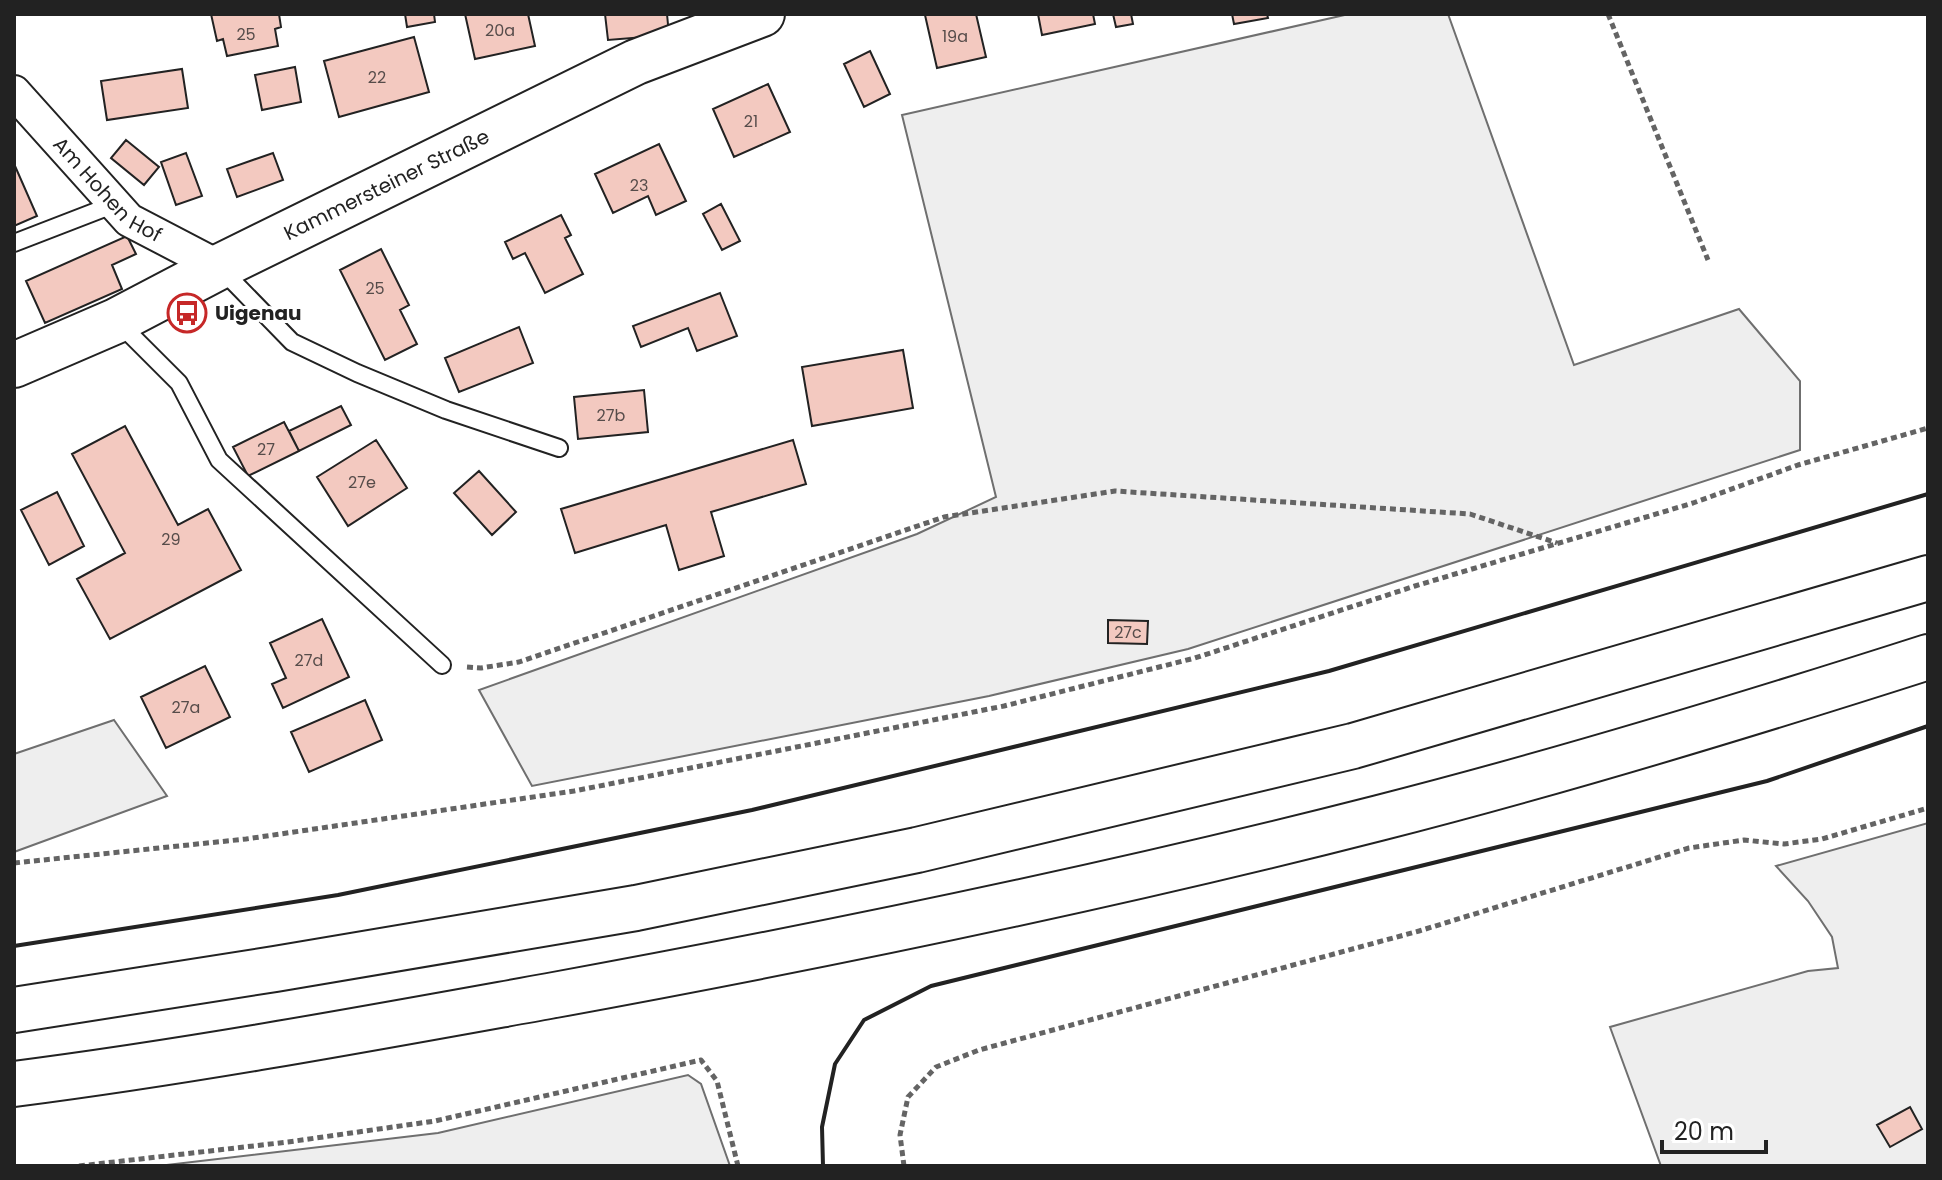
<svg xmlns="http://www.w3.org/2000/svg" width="1942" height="1180" font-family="Poppins,sans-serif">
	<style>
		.green { fill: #eee; stroke: #6f6f6f; stroke-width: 2 }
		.building { fill: #f3c9c0; stroke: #222; stroke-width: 2 }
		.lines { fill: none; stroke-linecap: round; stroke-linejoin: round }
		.lane-casing { stroke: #222; stroke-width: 20 }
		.street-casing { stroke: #222; stroke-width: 36 }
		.secondary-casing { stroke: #222; stroke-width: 48 }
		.highway-casing { stroke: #222; stroke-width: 48 }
		.path { stroke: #646464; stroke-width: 5; stroke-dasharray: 6 4; stroke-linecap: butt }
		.lane { stroke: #fff; stroke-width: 16 }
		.street { stroke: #fff; stroke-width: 32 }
		.secondary { stroke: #fff; stroke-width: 44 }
		.highway { stroke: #fff; stroke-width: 44 }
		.wall { stroke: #222; stroke-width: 4 }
		.labels { text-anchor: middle; stroke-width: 6; stroke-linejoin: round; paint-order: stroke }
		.number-label { font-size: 16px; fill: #564c4a }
		.street-label { font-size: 20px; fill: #222; stroke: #fff }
		.poi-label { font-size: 20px; font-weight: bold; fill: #222; stroke: #fff; text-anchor: start }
	</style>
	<rect width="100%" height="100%" fill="#fff"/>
	<!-- green -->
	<path class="green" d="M1349,14H1448L1574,365L1739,309L1800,381V450L1188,649L989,696L532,786L479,690L917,534L996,497L902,115Z
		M114,720L167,796L14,852V754Z
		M1928,823V1166H1661L1610,1027L1808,971L1838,968L1832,937L1808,901L1776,866Z
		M688,1075L701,1084L730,1166H158L438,1133Z"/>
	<!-- building -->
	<path class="building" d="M211,14H279L281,27L275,29L278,46L227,56L223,39L217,41Z
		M405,14H434L435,22L407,27Z
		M465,14H528L535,46L475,59Z
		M605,14H667L669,35L608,40Z
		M931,14H976L986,57L937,68L925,15Z
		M1038,14H1093L1095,24L1042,35Z
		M1113,14H1131L1133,24L1116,27Z
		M1232,14H1267L1268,18L1234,24Z
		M414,37L429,92L339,117L324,61Z
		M870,51L890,94L864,107L844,64Z
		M295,67L301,102L262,110L255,75Z
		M182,69L188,108L107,120L101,81Z
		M768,84L790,132L734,157L713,109Z
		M126,140L159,167L144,185L111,158Z
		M659,144L686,201L656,215L648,196L613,213L595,174Z
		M186,153L202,196L176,205L161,162Z
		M273,153L283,180L237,197L227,169Z
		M15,166L37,216L14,226V167Z
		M721,204L740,241L722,250L703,214Z
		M561,215L571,235L565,238L583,274L545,293L525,253L513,259L505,242Z
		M127,236L136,254L112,265L122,289L45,323L26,281Z
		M381,249L409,305L400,310L417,344L385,360L340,270Z
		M720,293L737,336L697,351L688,328L641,347L633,326Z
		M519,327L533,363L459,392L445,358Z
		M903,350L913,408L812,426L802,367Z
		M644,390L648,432L578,439L574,397Z
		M341,406L351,425L299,451L289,431Z
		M284,422L299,451L248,476L233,447Z
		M125,426L178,525L208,509L241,570L110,639L77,579L125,553L72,454Z
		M376,440L407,488L348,526L317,477Z
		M793,440L806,484L711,512L724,556L679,570L666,525L575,553L561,509Z
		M479,471L516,512L492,535L454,493Z
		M57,492L84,546L49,565L21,510Z
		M322,619L349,677L283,708L272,684L286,678L270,643Z
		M1108,620L1148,621L1147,644L1108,643Z
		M205,666L230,717L166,748L141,697Z
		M365,700L382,740L309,772L291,732Z
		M1910,1107L1922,1129L1890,1147L1877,1125Z"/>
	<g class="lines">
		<!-- lane casing -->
		<g class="lane-casing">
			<path id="lane" d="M14,243L115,204
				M220,268L292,342L357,373L446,410L559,448
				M118,322L179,383L219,460L442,665"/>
		</g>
		<!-- street casing -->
		<g class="street-casing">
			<g id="street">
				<path id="s1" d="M14,92L129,220L219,267"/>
			</g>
		</g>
		<!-- secondary casing -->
		<g class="secondary-casing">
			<g id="secondary">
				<path id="s2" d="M14,365L116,321L219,267L636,62L762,14"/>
			</g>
		</g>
		<!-- highway casing -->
		<g class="highway-casing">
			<path id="highway" d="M14,1010L275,969L636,908L917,850L1353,746L1928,578
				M14,1084C193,1061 371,1028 549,996C828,945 1105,888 1379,818C1564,771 1747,715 1928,657"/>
		</g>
		<!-- path -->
		<path class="path" d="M1608,14L1708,260
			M467,667L481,668L519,662L944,517L1115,491L1470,514L1557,543
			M14,863L246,839L574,791L1004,706L1195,658L1415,586L1693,503L1798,465L1928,428
			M79,1166L288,1142L435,1121L701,1060L717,1081L738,1166
			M904,1166L900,1135L908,1097L936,1067L979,1050L1419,931L1689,848L1744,840L1784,844L1822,839L1928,808"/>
		<!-- lane -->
		<use href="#lane" class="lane"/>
		<!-- street -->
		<use href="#street" class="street"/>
		<!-- secondary -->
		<use href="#secondary" class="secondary"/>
		<!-- highway -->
		<use href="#highway" class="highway"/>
		<!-- wall -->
		<path class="wall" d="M14,946L338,895L752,810L1329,671L1928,494
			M823,1166L822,1127L835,1064L864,1020L931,986L1767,781L1928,726"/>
	</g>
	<!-- icons -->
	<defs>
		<g id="bus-ring" transform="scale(2)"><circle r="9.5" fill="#fff" stroke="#c62828" stroke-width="1.5"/><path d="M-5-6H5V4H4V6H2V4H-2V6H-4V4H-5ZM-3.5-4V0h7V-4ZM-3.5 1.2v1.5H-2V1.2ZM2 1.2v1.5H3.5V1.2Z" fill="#c62828"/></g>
	</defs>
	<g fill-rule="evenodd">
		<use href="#bus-ring" x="187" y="313"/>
	</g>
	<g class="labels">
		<!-- number labels -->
		<g class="number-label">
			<text x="500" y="36">20a</text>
			<text x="246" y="40">25</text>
			<text x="955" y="42">19a</text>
			<text x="377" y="83">22</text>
			<text x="751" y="127">21</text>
			<text x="639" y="191">23</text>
			<text x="375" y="294">25</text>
			<text x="611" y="421">27b</text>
			<text x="266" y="455">27</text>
			<text x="362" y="488">27e</text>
			<text x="171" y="545">29</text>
			<text x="1128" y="638">27c</text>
			<text x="309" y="666">27d</text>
			<text x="186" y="713">27a</text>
		</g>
		<!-- street labels -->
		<g class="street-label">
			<text dy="7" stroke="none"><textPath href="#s2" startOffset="414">Kammersteiner Straße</textPath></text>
			<text dy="7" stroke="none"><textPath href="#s1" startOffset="136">Am Hohen Hof</textPath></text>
		</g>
		<!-- poi labels -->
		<g class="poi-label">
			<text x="215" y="320">Uigenau</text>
		</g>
	</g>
	<!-- border -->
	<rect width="1942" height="1180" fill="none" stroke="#222222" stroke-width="32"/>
	<!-- scale -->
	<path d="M1662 1140v12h104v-12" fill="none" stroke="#222222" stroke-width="4"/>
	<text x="1674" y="1140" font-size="24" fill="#222222" stroke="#ffffff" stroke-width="6" paint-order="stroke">20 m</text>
</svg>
